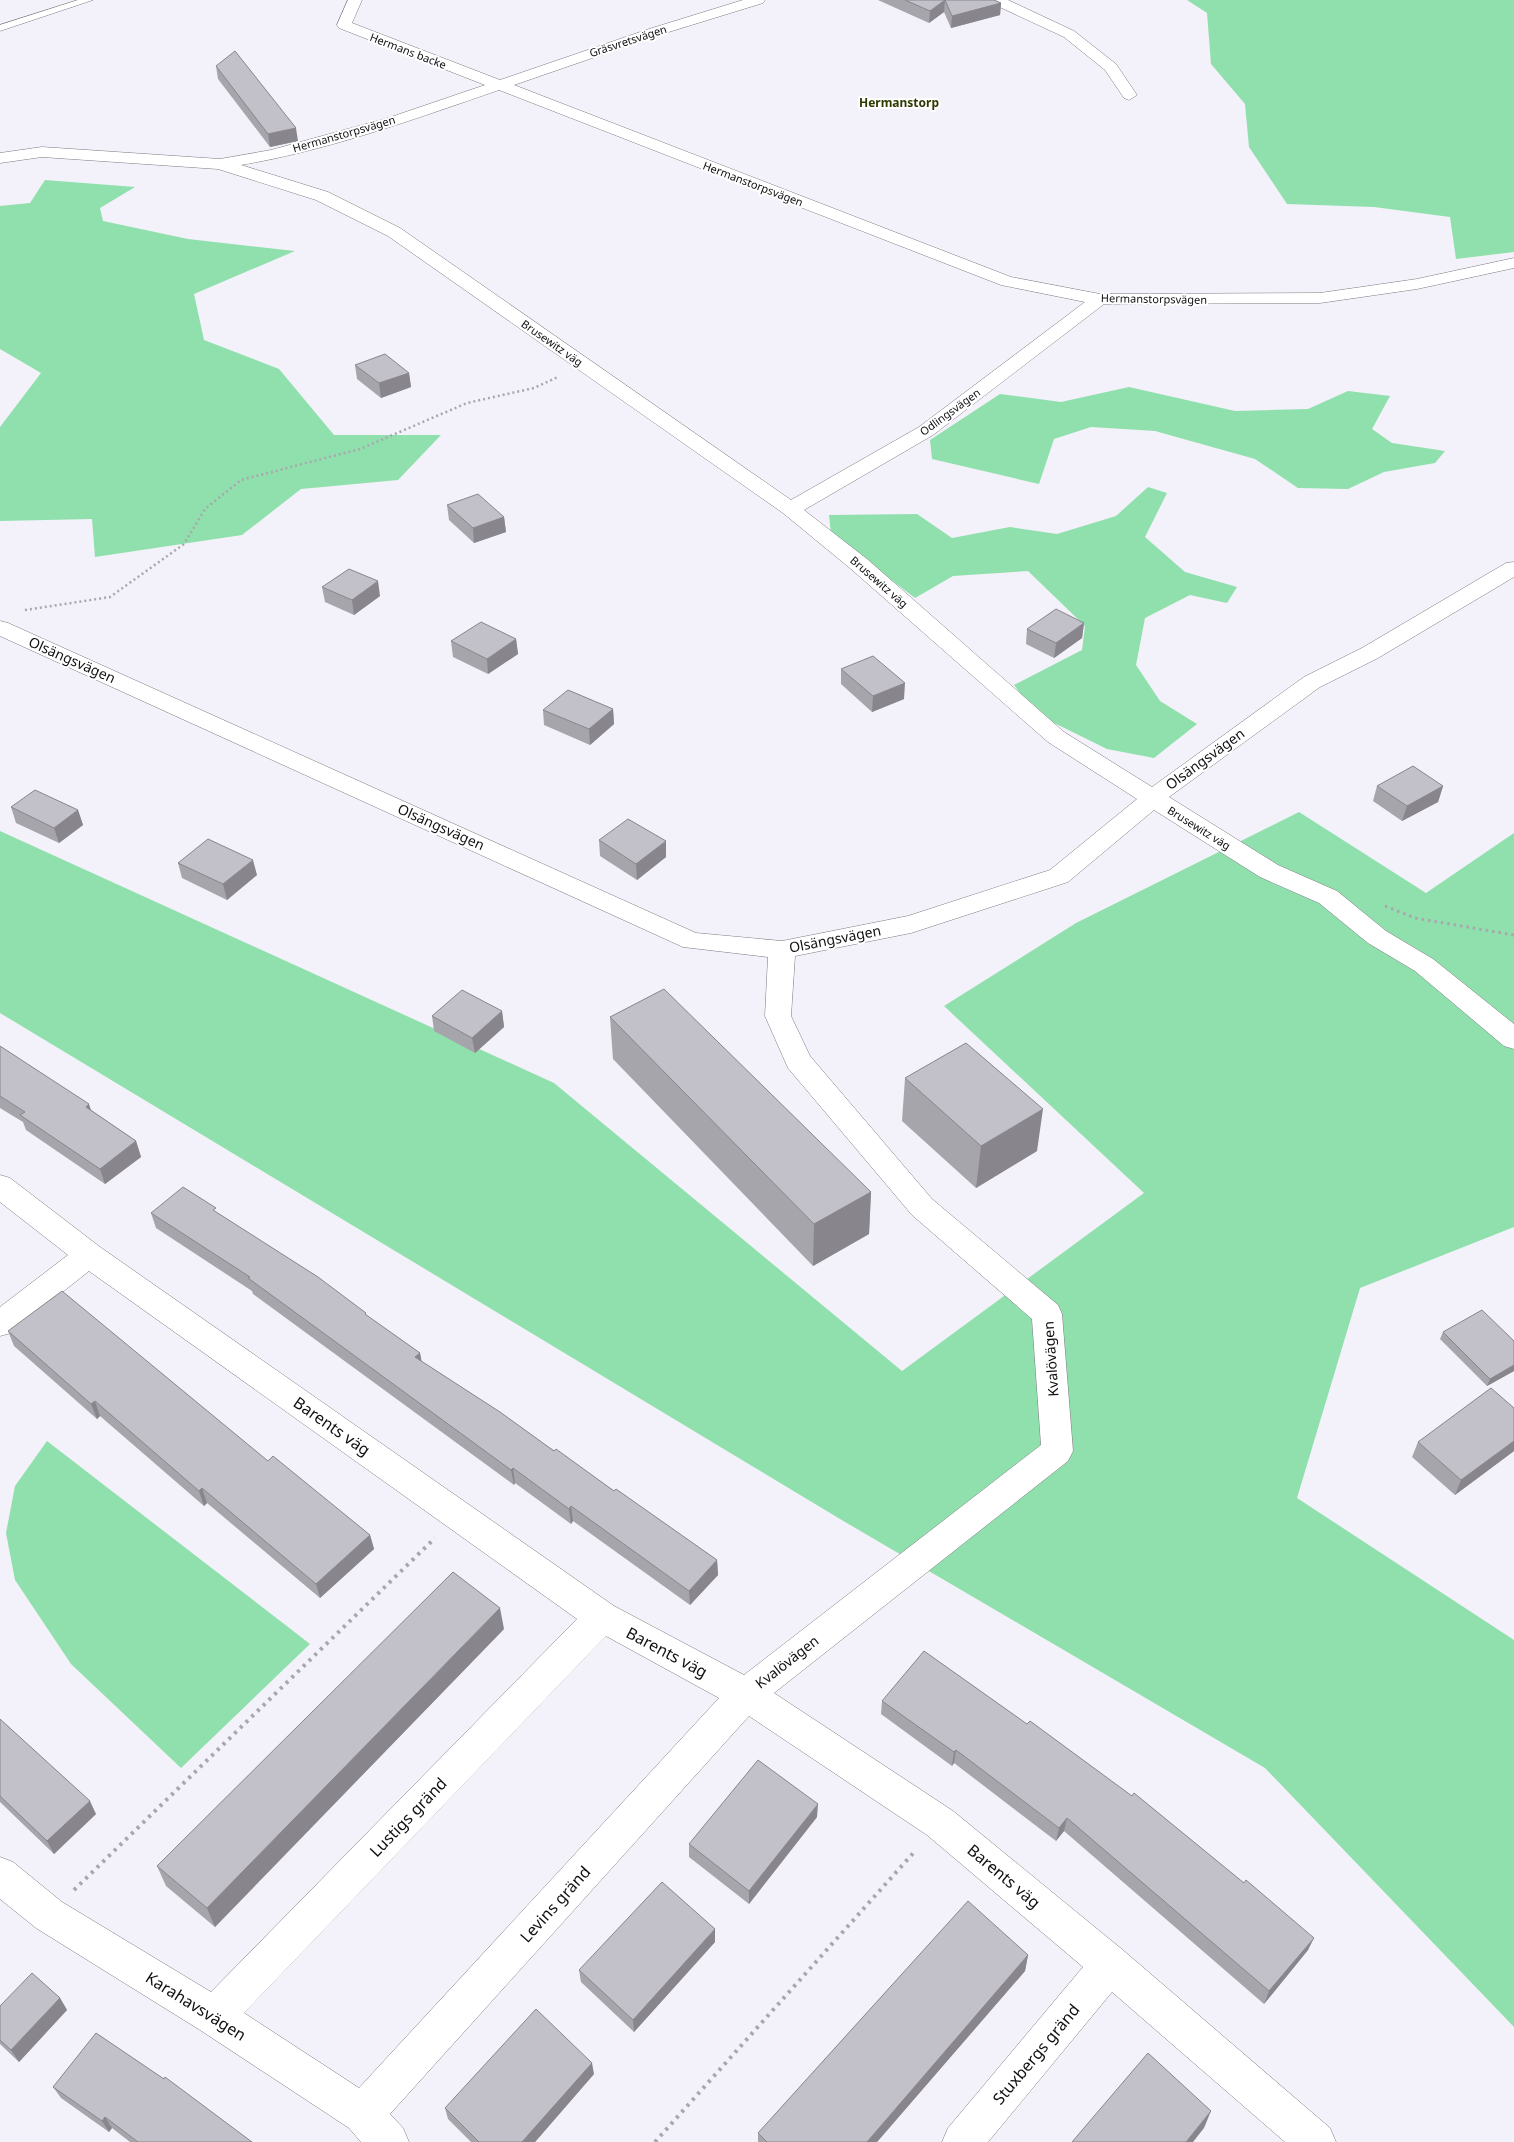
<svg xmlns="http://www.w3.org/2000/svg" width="1514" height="2142" font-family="'Noto Sans',sans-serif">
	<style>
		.green { fill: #90e0ad }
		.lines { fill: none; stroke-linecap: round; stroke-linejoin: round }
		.lane-casing { stroke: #7c7a81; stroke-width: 1 }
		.street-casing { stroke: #7c7a81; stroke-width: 1 }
		.path-far2 { stroke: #a8a7ad; stroke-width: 2.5; stroke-dasharray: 2 3; stroke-linecap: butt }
		.path-far1 { stroke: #a8a7ad; stroke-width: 3; stroke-dasharray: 2.5 4; stroke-linecap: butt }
		.path { stroke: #a8a7ad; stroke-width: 4; stroke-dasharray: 3 5; stroke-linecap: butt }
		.lane { fill: #fff; fill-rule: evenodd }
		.street { fill: #fff; fill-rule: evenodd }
		.wall { fill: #a7a5ac }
		.shaded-wall { fill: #88868c }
		.building { fill: #c2c0c8; stroke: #88868c }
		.labels { text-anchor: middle; stroke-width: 4; stroke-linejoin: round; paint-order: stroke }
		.far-street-label { font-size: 11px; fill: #0f0e11; stroke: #fff }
		.far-neighbourhood-label { font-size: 12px; font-weight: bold; fill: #2e3c02; stroke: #fff }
		.street-label { font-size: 14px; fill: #0f0e11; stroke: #fff }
		.near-street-label { font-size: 16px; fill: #0f0e11; stroke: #fff }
	</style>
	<rect width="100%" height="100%" fill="#f3f1f9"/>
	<!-- green -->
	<path class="green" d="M1187,0H1514V252L1456,259L1450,217L1374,207L1287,204L1249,147L1245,104L1211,64L1207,13Z
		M45,180L135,187L100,208L103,221L188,239L295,251L194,294L204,340L279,369L334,435H441L398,480L301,489L242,535L95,557L92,519L0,521V427L41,373L0,349V206L30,203Z
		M1129,387L1235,411L1308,409L1348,391L1390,396L1372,429L1392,443L1445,451L1435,463L1384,472L1348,489L1298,488L1255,459L1155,431L1091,427L1054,439L1039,484L932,459L930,440L1000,394L1061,402Z
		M1148,487L1167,493L1145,537L1185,572L1237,587L1227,603L1190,595L1145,618L1136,665L1160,701L1197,724L1154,758L1107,749L1034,713L1014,685L1082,650L1085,626L1028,571L953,576L915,598L831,534L829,515L917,514L952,538L1010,527L1057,534L1116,516Z
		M1299,812L1426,893L1514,833V1227L1360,1288L1297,1498L1514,1640V2027L1265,1768L840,1519L0,1013V831L554,1083L902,1371L1144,1193L944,1006L1076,923Z
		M47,1441L310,1644L181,1768L71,1664L15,1580L6,1533L15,1486Z"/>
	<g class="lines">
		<!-- lane casing -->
		<g class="lane-casing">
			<path id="lane" d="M78,0H93L0,31V25Z"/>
		</g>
		<!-- street casing -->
		<g class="street-casing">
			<path id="street" d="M348,0H362L352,23L500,80L649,29L743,0H765L763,3L659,35L514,85L1011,277L1100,294L1320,293L1417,279L1514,258V268L1417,289L1320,303L1104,304L933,435L804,510L867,559L1064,732L1152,787L1304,677L1362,648L1506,563L1514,562V577L1378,658L1320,687L1169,797L1278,865L1337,891L1386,931L1433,959L1514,1024V1049L1504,1046L1415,971L1368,943L1319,903L1260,877L1154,810L1068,882L911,933L795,956L791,1016L810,1056L932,1199L1058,1305L1062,1314L1073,1451L1068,1461L774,1693L953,1811L1124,1951L1330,2128L1336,2142H1285L1112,1992L988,2142H942L948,2128L1083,1967L927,1835L749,1716L390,2114L403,2128L409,2142H361L349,2128L200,2030L36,1928L0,1899V1857L13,1862L62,1902L211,1992L577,1619L89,1271L11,1333L0,1336V1307L68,1255L0,1202V1175L10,1178L100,1247L614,1606L744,1675L1041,1445L1032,1319L912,1215L788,1068L765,1016L768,957L683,947L0,636V621L8,623L696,933L782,941L908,916L1050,870L1137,799L1048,742L851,569L783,513L388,236L316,200L218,169L42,157L0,163V153L42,147L220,159L271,150L388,118L485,85L339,28L337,25ZM499,90L1001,285L1085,302L919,427L791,500L400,228L328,192L241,165C329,150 415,119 499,90ZM606,1636L719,1698L359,2088L244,2013Z
				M989,0H1008L1074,31L1116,64L1137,95L1129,100L1124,98L1105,70L1064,37L991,3Z"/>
		</g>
		<!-- path-far2 -->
		<path class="path-far2" d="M25,610L110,597L184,544L205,509L241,480L360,449L467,403L534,388L558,377"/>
		<!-- path-far1 -->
		<path class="path-far1" d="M1385,906L1415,918L1514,935"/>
		<!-- path -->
		<path class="path" d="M74,1890L435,1538
			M655,2142L916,1850"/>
		<!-- lane -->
		<use href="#lane" class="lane"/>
		<!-- street -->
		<use href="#street" class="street"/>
	</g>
	<!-- wall -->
	<path class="wall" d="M878,0H994L1001,3L1000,15L951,28L944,12L929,23Z
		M216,66L298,141L270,147L218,79Z
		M355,365L409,373L411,387L381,398L357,379Z
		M447,505L504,517L506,532L474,543L449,520Z
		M322,587L380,596L354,615L325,602Z
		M1084,623L1082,638L1054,658L1026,644L1027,629Z
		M516,639L518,654L488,674L453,657L451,641Z
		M841,669L904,699L872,712L841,684Z
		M613,709L614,724L590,745L544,725L543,710Z
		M1377,786H1443L1438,802L1402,821L1373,801Z
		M11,807L78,810L83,825L59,843L16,823Z
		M599,840L666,857L637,880L600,856Z
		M178,863L257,875L227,900L182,878Z
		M502,1011L504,1027L475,1053L434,1031L432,1016Z
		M610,1017L871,1192L869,1234L813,1266L613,1059Z
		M0,1046L91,1110L136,1141L141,1157L105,1184L26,1130L23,1122L0,1108Z
		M905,1078L1037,1151L976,1188L902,1121Z
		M151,1213H217L420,1353L421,1361L717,1560L718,1575L690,1605L573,1521L571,1524L515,1483L514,1485L253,1294L252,1291L156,1228Z
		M8,1331L268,1461L370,1535L374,1549L320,1598L207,1503L204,1506L100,1416L97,1419L14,1346Z
		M1443,1332L1514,1341V1371L1487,1386L1440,1339Z
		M1514,1408V1451L1455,1495L1412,1457L1418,1442Z
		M504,1629L215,1927L166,1886L157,1866Z
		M882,1701L1308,1950L1264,2004L1064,1831L1056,1841L954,1763L952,1766L881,1714Z
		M0,1719L96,1814L54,1854L0,1802Z
		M817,1817L749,1904L689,1857V1844Z
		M715,1942L634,2032L581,1982L579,1970Z
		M1028,1955L1025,1971L877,2142H758V2133Z
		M60,1998L67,2010L19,2062L0,2044V2006Z
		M594,2074L535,2142H471L448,2119L445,2108Z
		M53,2087L252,2142H130L112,2128L109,2132L61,2098Z"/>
	<!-- shaded-wall -->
	<path class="shaded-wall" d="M945,0L944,12L929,23L930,11Z
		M1001,3L1000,15L951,28L952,16Z
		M296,128L298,141L270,147L268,134Z
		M409,373L411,387L381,398L379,383Z
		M504,517L506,532L474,543L473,528Z
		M378,581L380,596L354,615L352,600Z
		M1084,623L1082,638L1054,658L1056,643Z
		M516,639L518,654L488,674L487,659Z
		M905,683L904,699L872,712L873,696Z
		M613,709L614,724L590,745L589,729Z
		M1443,786L1438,802L1402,821L1407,806Z
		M78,810L83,825L59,843L54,828Z
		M666,841V857L637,880L636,864Z
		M253,860L257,875L227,900L223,884Z
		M502,1011L504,1027L475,1053L472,1038Z
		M89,1104L94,1120L86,1107Z
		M1043,1109L1037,1151L976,1188L981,1146Z
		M136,1141L141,1157L105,1184L100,1169Z
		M871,1192L869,1234L813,1266L814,1224Z
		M420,1353L423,1368L415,1357Z
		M1514,1365V1371L1487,1386L1490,1379Z
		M95,1401L100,1416L97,1419L91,1404Z
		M1514,1441V1451L1455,1495L1461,1480Z
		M513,1468L515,1483L514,1485L511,1470Z
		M202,1488L207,1503L204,1506L199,1491Z
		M571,1506L573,1521L571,1524L569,1509Z
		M370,1535L374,1549L320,1598L316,1584Z
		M717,1560L718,1575L690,1605L689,1591Z
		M500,1608L504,1629L215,1927L207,1908Z
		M956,1750L954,1763L952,1766L954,1752Z
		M90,1801L96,1814L54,1854L47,1841Z
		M818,1804L817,1817L749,1904V1891Z
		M1067,1818L1064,1831L1056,1841L1059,1828Z
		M715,1929V1942L634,2032L633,2020Z
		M1314,1938L1308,1950L1264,2004L1269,1991Z
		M1028,1955L1025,1971L877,2142H867Z
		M60,1998L67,2010L19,2062L11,2050Z
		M592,2063L594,2074L535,2142H522Z
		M1211,2111L1204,2128L1193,2142H1186Z
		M105,2117L112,2128L109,2132L102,2121Z"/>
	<!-- building -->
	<path class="building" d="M905,0H994L1001,3L952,16L945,0L930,11Z
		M235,51L296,128L268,134L216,66Z
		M385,354L409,373L379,383L355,365Z
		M478,494L504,517L473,528L447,505Z
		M349,569L378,581L352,600L322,587Z
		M1056,609L1084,623L1056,643L1027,629Z
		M481,622L516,639L487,659L451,641Z
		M873,656L905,683L873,696L841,669Z
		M568,690L613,709L589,729L543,710Z
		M1413,766L1443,786L1407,806L1377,786Z
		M35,790L78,810L54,828L11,807Z
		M628,819L666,841L636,864L599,840Z
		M208,839L253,860L223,884L178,863Z
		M664,989L871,1192L814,1224L610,1017Z
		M462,990L502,1011L472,1038L432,1016Z
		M966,1043L1043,1109L981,1146L905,1078Z
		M0,1046L89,1104L86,1107L136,1141L100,1169L20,1115L25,1112L0,1096Z
		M183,1187L216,1208L213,1210L318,1277L366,1313L365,1314L420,1353L415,1357L500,1412L554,1451L556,1449L614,1491L616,1489L717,1560L689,1591L571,1506L569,1509L513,1468L511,1470L248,1278L250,1277L151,1213Z
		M62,1291L268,1461L273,1456L370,1535L316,1584L202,1488L199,1491L95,1401L91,1404L8,1331Z
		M1482,1310L1514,1341V1365L1490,1379L1443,1332Z
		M1491,1388L1514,1408V1441L1461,1480L1418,1442Z
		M453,1572L500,1608L207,1908L157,1866Z
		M924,1651L1027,1724L1030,1721L1132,1796L1134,1793L1244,1883L1246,1880L1314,1938L1269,1991L1067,1818L1059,1828L956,1750L954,1752L882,1701Z
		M0,1719L90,1801L47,1841L0,1796Z
		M758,1760L818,1804L749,1891L689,1844Z
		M662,1882L715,1929L633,2020L579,1970Z
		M968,1901L1028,1955L867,2142H767L758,2133Z
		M32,1973L60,1998L11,2050L0,2040V2006Z
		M536,2009L592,2063L522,2142H479L445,2108Z
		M96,2033L164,2079L165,2077L252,2142H138L105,2117L102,2121L53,2087Z
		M1148,2053L1211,2111L1186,2142H1072Z"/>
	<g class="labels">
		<!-- far-street labels -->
		<g class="far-street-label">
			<text transform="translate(628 41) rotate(-18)" y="4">Gräsvretsvägen</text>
			<text transform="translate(408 51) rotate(21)" y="4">Hermans backe</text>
			<text transform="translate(344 134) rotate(-16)" y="4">Hermanstorpsvägen</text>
			<text transform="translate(753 184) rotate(21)" y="4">Hermanstorpsvägen</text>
			<text transform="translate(1154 299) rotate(1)" y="4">Hermanstorpsvägen</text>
			<text transform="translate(552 343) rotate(35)" y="4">Brusewitz väg</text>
			<text transform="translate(950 412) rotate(-36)" y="4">Odlingsvägen</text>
			<text transform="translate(879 582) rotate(41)" y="4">Brusewitz väg</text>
			<text transform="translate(1199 828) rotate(32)" y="4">Brusewitz väg</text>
		</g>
		<!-- far-neighbourhood labels -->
		<g class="far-neighbourhood-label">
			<text x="899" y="107">Hermanstorp</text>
		</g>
		<!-- street labels -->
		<g class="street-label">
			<text transform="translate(72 660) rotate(24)" y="5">Olsängsvägen</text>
			<text transform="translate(1205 759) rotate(-36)" y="5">Olsängsvägen</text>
			<text transform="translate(441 827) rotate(24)" y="5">Olsängsvägen</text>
			<text transform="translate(835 939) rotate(-11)" y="5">Olsängsvägen</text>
			<text transform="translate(1051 1359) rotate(-94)" y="5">Kvalövägen</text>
			<text transform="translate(787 1662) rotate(-38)" y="5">Kvalövägen</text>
		</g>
		<!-- near-street labels -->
		<g class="near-street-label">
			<text transform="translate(332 1426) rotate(35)" y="6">Barents väg</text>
			<text transform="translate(667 1652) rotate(28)" y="6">Barents väg</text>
			<text transform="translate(408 1817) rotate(-46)" y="6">Lustigs gränd</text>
			<text transform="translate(1004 1876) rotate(40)" y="6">Barents väg</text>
			<text transform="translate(555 1904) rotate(-48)" y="6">Levins gränd</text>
			<text transform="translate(196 2006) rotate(32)" y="6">Karahavsvägen</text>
			<text transform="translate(1036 2054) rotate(-50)" y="6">Stuxbergs gränd</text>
		</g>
	</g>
</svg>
